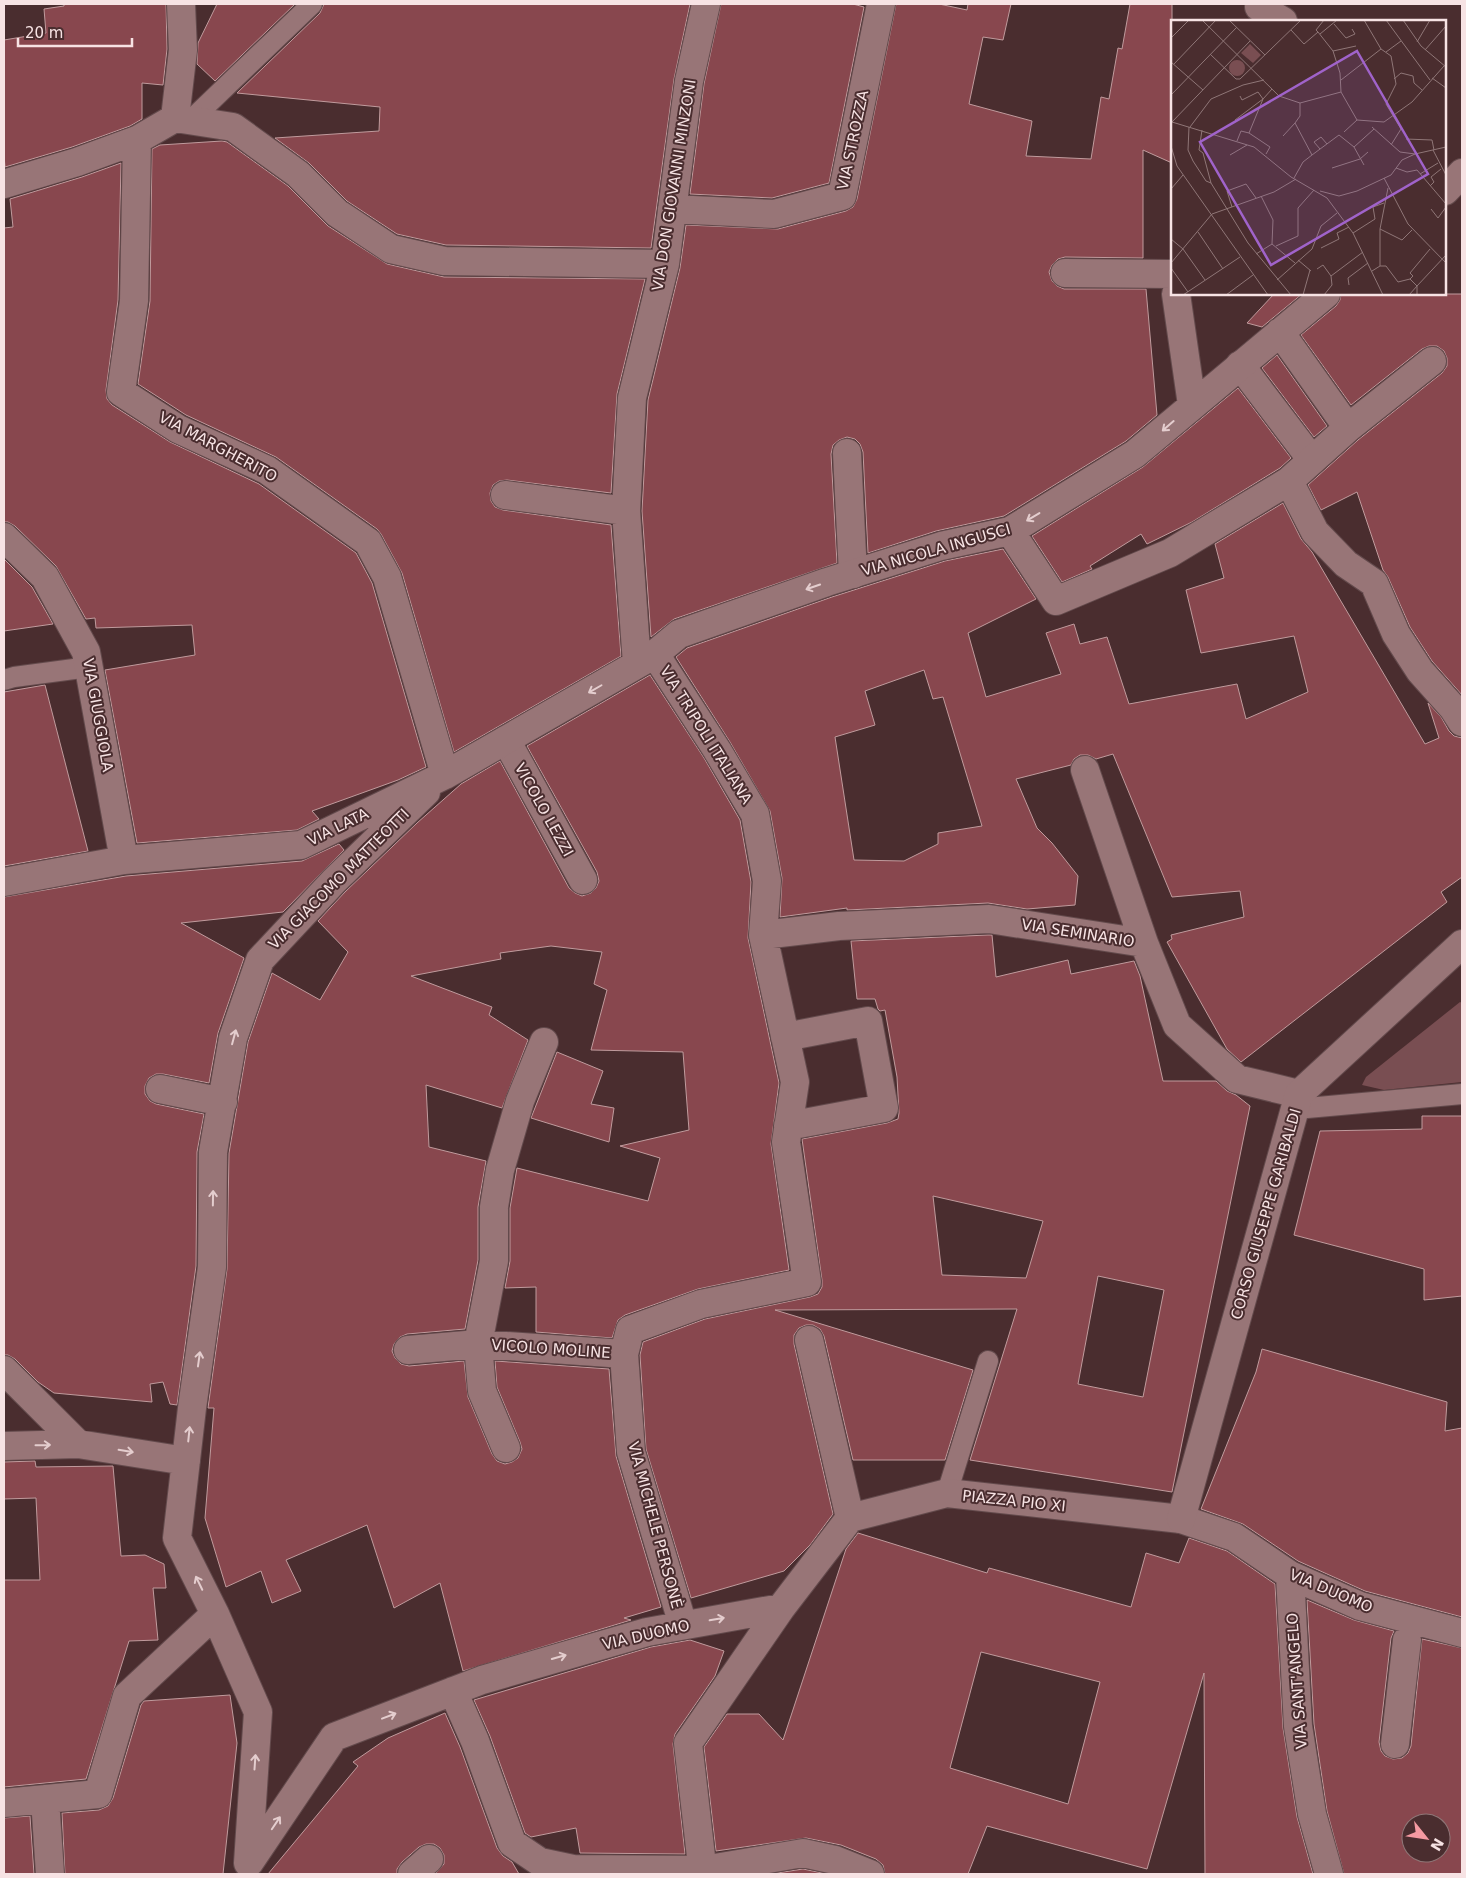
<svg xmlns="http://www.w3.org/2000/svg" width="1466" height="1878" font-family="'DejaVu Sans',sans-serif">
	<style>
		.green { fill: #794e52 }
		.building { fill: #88474e; stroke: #c09b9d; fill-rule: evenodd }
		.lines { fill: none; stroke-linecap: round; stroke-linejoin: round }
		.service-casing { stroke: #634a4c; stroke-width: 22 }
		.pedestrian-casing { stroke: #634a4c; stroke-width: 30 }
		.minor-casing { stroke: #634a4c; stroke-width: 30 }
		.tertiary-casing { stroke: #634a4c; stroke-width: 30 }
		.service { stroke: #987577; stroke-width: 20 }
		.pedestrian { stroke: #987577; stroke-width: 28 }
		.minor { stroke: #987577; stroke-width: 28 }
		.tertiary { stroke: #987577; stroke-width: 28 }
		.oneway { stroke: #e4cdce }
		.labels { text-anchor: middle; stroke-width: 4; stroke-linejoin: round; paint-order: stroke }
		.street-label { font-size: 15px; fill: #f7e3e4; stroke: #4a2d2f }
		.inset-road { fill: none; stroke: #8f7677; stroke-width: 1 }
		.view { fill: #a063ca; fill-opacity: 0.15; stroke: #a063ca; stroke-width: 2.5 }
		.inset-edge { fill: none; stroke: #f7e3e4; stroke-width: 2.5 }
	</style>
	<rect width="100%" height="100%" fill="#4a2d2f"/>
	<!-- green -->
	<path class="green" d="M1460,1002L1462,1003V1082L1384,1090L1362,1085L1366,1077Z"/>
	<!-- building -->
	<path class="building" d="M64,4H166L167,49L163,85L142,83V119L130,126L72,147L5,167L4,155V40L46,33L44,9L64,6Z
		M217,4H295L215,81L197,64L198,43Z
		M324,4H690L674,79L651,248L446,245L397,234L347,201L309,163L275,138L379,131L380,107L237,93L320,13Z
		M721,4H853L864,7L829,183L772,198L690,194L704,84Z
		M896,4H939L967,10L968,4H1011L1003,40L983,37L969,104L1032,121L1026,156L1091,159L1101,97L1109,99L1118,48L1122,49L1130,4H1172V163L1143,150V258L1065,257L1058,259L1052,265L1049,272L1052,281L1057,286L1064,289H1146L1157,415L1126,441L1004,516L936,531L868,553L863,452L860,444L855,439L847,437L839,440L833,445L831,454L837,563L674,619L651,637L642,511L648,400L680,268L686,225L778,229L846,211L853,207L857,199Z
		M222,141L227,142L288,186L328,226L387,264L444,277L645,279L617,394L611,493L507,480L499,481L493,485L490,493L491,501L495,507L503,510L611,525L621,656L454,752L402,573L381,534L377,529L276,457L186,415L138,384L150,301L152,149L160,145Z
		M121,163L118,300L106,390L107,399L112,405L170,442L259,484L356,553L372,583L426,767L398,780L312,811L319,819L297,830L137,843L105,670L195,655L192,625L96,628L95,618L86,619L56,566L15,526L8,522H4V228L13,227L10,199L82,177Z
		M1274,294H1302L1262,327L1247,323Z
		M1341,294H1462V695L1432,661L1410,627L1388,577L1383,570L1357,492L1321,510L1308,485L1358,440L1442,373L1447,366V358L1444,351L1437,346H1429L1422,349L1351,405L1301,335L1336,306L1340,300Z
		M1277,355L1327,426L1314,437L1262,368Z
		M1238,388L1291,458L1280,468L1192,522L1147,544L1141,534L1090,566L1092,569L1062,582L1032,536L1143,467Z
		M1283,503L1301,539L1312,552L1425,744L1439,738L1428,703L1441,717L1449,731L1454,736L1462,738V877L1441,892L1447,902L1241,1062L1227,1049L1167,942L1172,939L1171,935L1244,917L1240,891L1172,897L1113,754L1096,759L1088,755H1080L1074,759L1071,765L1016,779L1037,828L1052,843L1078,876L1075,905L1027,909L988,903L847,910V908L780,917L782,878L770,811L730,742L676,657L687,648L832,597L945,561L1003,549L1036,599L968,633L986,697L1061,674L1046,633L1074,624L1080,644L1107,637L1129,704L1237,684L1246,719L1308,692L1294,636L1201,653L1186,590L1224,578L1215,544ZM924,670L933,699L943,697L982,826L938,833V844L904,861L854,860L835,737L875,725L865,691Z
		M4,559L32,587L53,624L4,631Z
		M650,675L704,758L740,820L751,882L748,938L779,1083L771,1144L789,1270L698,1289L625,1315L618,1320L612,1338L536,1332V1287L505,1288L510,1261V1208L517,1168L648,1201L660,1158L620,1146L689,1130L683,1052L591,1050L607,990L594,984L602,952L551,946L500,953L501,959L411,976L492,1007L489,1015L528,1040L502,1108L426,1085L429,1147L486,1161L478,1207V1260L465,1329L407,1334L400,1337L394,1344L392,1351L395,1358L401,1364L409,1366L464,1361L468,1397L492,1454L497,1461L505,1464L512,1462L518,1458L522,1449L520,1442L497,1387L495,1361L609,1369L616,1456L661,1607L624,1618L631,1620L463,1671L440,1583L394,1608L367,1525L286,1560L301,1591L272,1603L261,1571L226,1587L205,1518L214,1408H208L227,1269L229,1153L248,1042L272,973L320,1000L348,952L318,921L345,892L417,823L461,784L500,761L569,888L575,893L582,896L591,893L596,888L599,881L597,872L527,746Z
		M45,685L88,851L4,866V692Z
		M339,844L344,850L283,912L181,923L244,958L218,1033L209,1083L163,1074H156L149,1078L145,1086V1094L150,1101L156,1104L204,1114L197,1152L196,1266L177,1405L170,1404L163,1382L150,1384L152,1402L54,1393L38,1382L15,1359L8,1355H4V897L126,876L302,861Z
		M988,935H992L996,977L1068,960L1071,974L1134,961L1140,976L1163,1081H1216L1227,1091L1236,1095L1250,1106L1172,1492L970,1460L1017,1309L775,1310L973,1370L945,1460H853L824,1336L820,1329L813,1325H806L799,1328L794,1335V1344L833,1514L810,1545L784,1571L691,1598L646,1449L640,1355L643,1342L705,1319L810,1297L818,1294L822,1287V1280L802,1139L887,1123L898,1119L899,1113L897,1077L885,1010L880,1011L878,1009L875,999H857L851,941ZM933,1196L1043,1221L1026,1278L942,1275ZM1098,1276L1164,1290L1143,1397L1078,1384Z
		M557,1052L603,1071L591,1104L614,1108L609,1142L531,1118Z
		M1422,1116H1462V1296L1424,1300V1269L1294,1235L1320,1131L1422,1129Z
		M1262,1349L1447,1402L1445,1431L1462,1428V1617L1365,1591L1298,1561L1243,1524L1201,1509L1256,1372Z
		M35,1461L36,1467L113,1466L121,1556L145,1555L164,1564L166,1588H153L158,1640L129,1641L86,1779L4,1787V1580H40L36,1498L4,1499V1462Z
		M858,1533L987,1573L989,1568L1131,1607L1146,1553L1179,1563L1189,1538L1227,1551L1275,1584L1283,1728L1297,1817L1313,1874H1205L1204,1673L1147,1869L987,1826L968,1874H885L883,1865L876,1859L841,1845L806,1838L716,1851L704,1747L727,1714H759L783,1740L846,1549ZM981,1652L1100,1682L1068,1804L950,1768Z
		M1307,1600L1354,1620L1394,1631L1391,1638L1379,1742L1381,1751L1385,1756L1393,1759L1402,1758L1408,1753L1411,1746L1422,1639L1462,1648V1874H1344L1327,1811L1314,1724ZM1411,1823H1441V1853H1411Z
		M690,1640L724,1651L715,1676L675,1734L673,1744L685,1854L580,1853L576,1828L531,1837L525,1833L490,1736L474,1700L651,1647Z
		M230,1695L237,1743L223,1874H65L62,1813L99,1810L108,1806L113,1798L141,1705L144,1701Z
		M445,1713L460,1747L497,1848L503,1856L512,1862L519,1874H435L444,1864V1855L440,1848L434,1844H426L419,1847L402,1862L397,1869V1874H268L358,1766L353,1762L388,1738Z
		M30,1816L34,1874H4V1818Z
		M803,1869L827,1874H771Z"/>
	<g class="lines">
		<!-- service casing -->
		<g class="service-casing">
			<path id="service" d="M190,121L312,4
				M4,680L14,677L89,667
				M1296,1109L1462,1094
				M947,1493L988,1361"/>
		</g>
		<!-- pedestrian casing -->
		<g class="pedestrian-casing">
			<path id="pedestrian" d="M1260,4L1259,7L1283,21
				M1240,365L1312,460
				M847,453L853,574
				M506,740L583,880"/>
		</g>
		<!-- minor casing -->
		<g class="minor-casing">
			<path id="minor" d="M175,118L183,50L181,4
				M137,140L134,301L121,392L178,429L267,470L368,542L387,577L445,775
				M4,184L77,162L137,140L175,118L233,127L298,174L337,213L391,249L444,261L665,264
				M1445,191L1462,173
				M672,209L774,214L842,196L881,4
				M1065,273L1172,274
				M1176,294L1192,405
				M1280,332L1348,428L1289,481L1315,532L1346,564L1374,583L1396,634L1420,671L1453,708L1462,722
				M1348,428L1432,361
				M505,495L626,511
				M1010,531L1056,601L1170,553L1289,481
				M4,537L45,577L86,652L124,860
				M655,654L717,750L755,814L767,881L763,935
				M637,664L626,511L632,398L665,264L689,81L706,4
				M1085,770L1144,943
				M4,882L124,860L301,845L445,775L655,654L679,634L713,622L827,582L941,546L1010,531L1135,454L1326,294
				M785,1037L868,1021L884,1108L788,1126
				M160,1089L223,1102
				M809,1340L850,1518
				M408,1350L478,1344L624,1354
				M4,1370L78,1444
				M4,1446L78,1444L186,1461
				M506,1448L482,1391L478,1344L494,1261V1207L500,1170L520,1101L544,1042
				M850,1518L947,1493L1181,1519L1234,1537L1290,1575L1360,1606L1462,1633
				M1290,1575L1298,1726L1312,1814L1329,1874
				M683,1625L631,1452L624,1354L630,1330L701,1304L807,1282L786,1142L795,1082L763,935L839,926L989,919L1144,943L1177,1025L1237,1079L1299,1094
				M453,1691L475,1741L512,1843L540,1862L573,1869L703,1870L803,1853L835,1860L870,1874
				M1395,1744L1407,1640
				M45,1799L50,1874
				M4,1803L98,1794L127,1696L215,1614
				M248,1863L258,1712L215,1614L177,1538L192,1408L212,1267L213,1152L233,1038L260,960L334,881L426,792
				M249,1863L334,1737L482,1680L647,1632L781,1608
				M412,1874L429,1859
				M703,1874L688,1743L781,1608L850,1518"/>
		</g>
		<!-- tertiary casing -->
		<g class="tertiary-casing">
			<path id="tertiary" d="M1181,1519L1299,1094L1462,944"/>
		</g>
		<!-- service -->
		<use href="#service" class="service"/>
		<!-- pedestrian -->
		<use href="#pedestrian" class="pedestrian"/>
		<!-- minor -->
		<use href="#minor" class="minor"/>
		<!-- tertiary -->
		<use href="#tertiary" class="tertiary"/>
	</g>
	<!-- one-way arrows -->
	<defs><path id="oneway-shaft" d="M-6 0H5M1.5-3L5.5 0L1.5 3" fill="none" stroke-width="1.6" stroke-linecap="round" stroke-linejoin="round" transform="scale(1.25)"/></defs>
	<g class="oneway">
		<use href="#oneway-shaft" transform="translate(1168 426) rotate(139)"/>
		<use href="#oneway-shaft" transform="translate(1033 517) rotate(149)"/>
		<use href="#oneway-shaft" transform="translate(813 587) rotate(161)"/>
		<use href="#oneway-shaft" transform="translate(595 689) rotate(150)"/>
		<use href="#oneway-shaft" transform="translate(234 1037) rotate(-75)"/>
		<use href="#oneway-shaft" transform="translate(213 1198) rotate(-89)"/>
		<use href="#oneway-shaft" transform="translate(199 1359) rotate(-82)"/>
		<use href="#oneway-shaft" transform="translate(189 1434) rotate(-84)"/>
		<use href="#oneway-shaft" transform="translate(43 1445) rotate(-1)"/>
		<use href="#oneway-shaft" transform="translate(126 1451) rotate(9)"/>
		<use href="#oneway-shaft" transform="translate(199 1583) rotate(-116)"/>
		<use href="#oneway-shaft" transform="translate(717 1619) rotate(-10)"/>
		<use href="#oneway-shaft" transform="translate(559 1657) rotate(-16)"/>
		<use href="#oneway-shaft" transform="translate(389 1716) rotate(-21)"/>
		<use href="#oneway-shaft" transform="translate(255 1762) rotate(-86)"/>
		<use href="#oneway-shaft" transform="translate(276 1823) rotate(-56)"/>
	</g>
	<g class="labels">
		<!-- street labels -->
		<g class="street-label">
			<text transform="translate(853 140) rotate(-78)" y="5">VIA STROZZA</text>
			<text transform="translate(674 185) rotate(-81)" y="5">VIA DON GIOVANNI MINZONI</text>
			<text transform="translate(218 447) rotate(28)" y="5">VIA MARGHERITO</text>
			<text transform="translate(936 550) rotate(-16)" y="5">VIA NICOLA INGUSCI</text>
			<text transform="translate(98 715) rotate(80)" y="5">VIA GIUGGIOLA</text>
			<text transform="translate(706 735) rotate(58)" y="5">VIA TRIPOLI ITALIANA</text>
			<text transform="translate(544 810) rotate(61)" y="5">VICOLO LEZZI</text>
			<text transform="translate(338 827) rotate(-26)" y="5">VIA LATA</text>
			<text transform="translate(339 879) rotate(-45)" y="5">VIA GIACOMO MATTEOTTI</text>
			<text transform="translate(1078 933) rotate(9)" y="5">VIA SEMINARIO</text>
			<text transform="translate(1266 1214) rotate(-74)" y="5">CORSO GIUSEPPE GARIBALDI</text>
			<text transform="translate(551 1349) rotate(4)" y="5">VICOLO MOLINE</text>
			<text transform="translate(1014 1501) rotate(6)" y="5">PIAZZA PIO XI</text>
			<text transform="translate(655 1525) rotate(75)" y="5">VIA MICHELE PERSONÈ</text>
			<text transform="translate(1331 1591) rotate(23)" y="5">VIA DUOMO</text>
			<text transform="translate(646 1635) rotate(-13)" y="5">VIA DUOMO</text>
			<text transform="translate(1297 1681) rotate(-94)" y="5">VIA SANT'ANGELO</text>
		</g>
	</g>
	<!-- overview -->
	<g transform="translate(1171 20)">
		<rect width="275" height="275" fill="#4a2d2f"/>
		<path d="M79,24L90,35L82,43L70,33ZM58 48a8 8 0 1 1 16 0a8 8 0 1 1-16 0Z" fill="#794e52"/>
		<path class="inset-road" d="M31,0L108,76L129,83L170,72M58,0L94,35M193,0L210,29L220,36L225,64L215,84L230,109L220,125M215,0L259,60M232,0L250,26L275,47M163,4L175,18L184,14L181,9M120,10L133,24L147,12L145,10L153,0M147,12L162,31L169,53L170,72L186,100M149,14L166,0M0,18L18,0M246,22L259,0M254,30L275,6M162,31L185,26M215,32L230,21M39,34L65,59H69L130,0M0,42L32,70M3,44L45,0M261,58L275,68M223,59L230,53L242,56L243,63L251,70M170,60L210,29M0,75L66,7M129,83V96L124,103L141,135L168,115L183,127L203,109M64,100L92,79L87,72L71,80L69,76M186,100L213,102L241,82L273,46M1,102L83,127L120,157L156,178L182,213L212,275M0,103L79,21M18,107L17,130L22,141L35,161L40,163M19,107L40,79L72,65L93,60M201,107L229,132L244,134L275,127M31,110L28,130L32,133L40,163L77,223L120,275M173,112L186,100M78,113L99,127L95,134M112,116L124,103M235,119L261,120L263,130M66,121L70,111L78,113L92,79L101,69M0,126L6,146L97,275M183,127L193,145M149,129L143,122L150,117L156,124M262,130L275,155M59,135L76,125M161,148L189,139L197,132M225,148L236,152L246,150L275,184M249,154L267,143M123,158L132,142L141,135M213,158L237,204L275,243M259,166L263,162L260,157L270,149M0,169L12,155M149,171L168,176L186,171L220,155L231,140L244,134M90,176L102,200L101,224L124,243M61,187L56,171L75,164L85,178M260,189L267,198L275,187M41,194L103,172L125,159M209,209L231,220L241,210M27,212L52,249M182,213L204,199L202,187L213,183M0,219L12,229L34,260M105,226L127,216V188L143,170M150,228L168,219L166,213L178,207M85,234L101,224M127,240L140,251M0,243L41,194M209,246H215L227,262L239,259L246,266L238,275M0,248L17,272M146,249L152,245L160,256M201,251L209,246V209L217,168M239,259L242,256L239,253L259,229M106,260L141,229L150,206L166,193M178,265L177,258L197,243M12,275L69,237M55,275L82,255M132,275L139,250M153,275L161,265L160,256L192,232M246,275V266L275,235"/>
		<path class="view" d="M186,31L257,154L100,245L29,122Z"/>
		<rect width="275" height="275" class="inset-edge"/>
	</g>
	<!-- border -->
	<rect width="1466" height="1878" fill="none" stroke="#f7e3e4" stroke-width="10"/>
	<!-- north arrow -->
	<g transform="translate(1426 1838) rotate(120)"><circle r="24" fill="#4a2d2f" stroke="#8f7677"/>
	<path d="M0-4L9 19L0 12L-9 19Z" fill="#f49aa2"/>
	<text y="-8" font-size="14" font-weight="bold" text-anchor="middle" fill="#f7e3e4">N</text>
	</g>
	<!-- scale -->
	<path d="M18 38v8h114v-8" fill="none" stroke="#f7e3e4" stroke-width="2.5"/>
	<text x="25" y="38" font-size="15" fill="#f7e3e4" stroke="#4a2d2f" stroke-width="4" paint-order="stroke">20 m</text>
</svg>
